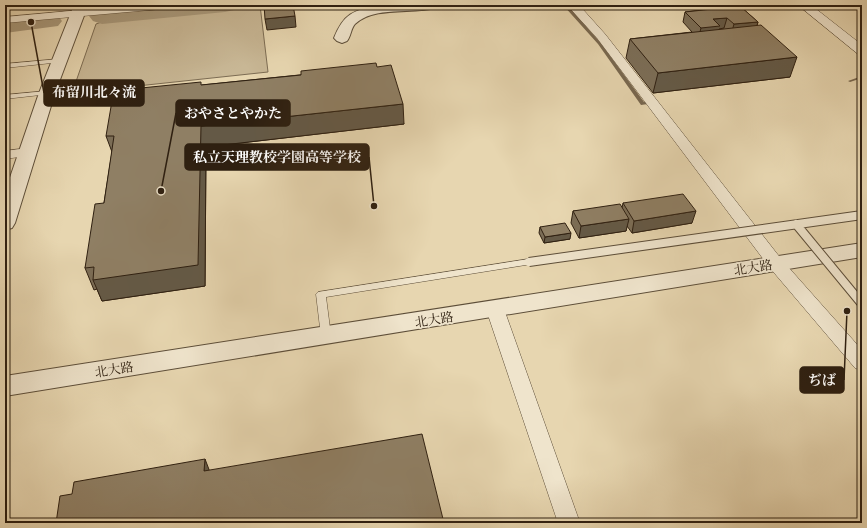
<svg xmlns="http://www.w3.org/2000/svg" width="867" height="528" font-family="'IM FELL Double Pica','Noto Serif JP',serif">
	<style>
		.green { fill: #c8b795; stroke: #7c6c53 }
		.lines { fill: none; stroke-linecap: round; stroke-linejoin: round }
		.stream { fill: #786850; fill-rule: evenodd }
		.river { fill: #a8987a; fill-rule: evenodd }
		.service-casing { stroke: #5d4e39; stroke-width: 1 }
		.minor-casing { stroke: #5d4e39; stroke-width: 1 }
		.tertiary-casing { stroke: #5d4e39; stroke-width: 2 }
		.service { fill: #efe4cc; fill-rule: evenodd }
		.minor { fill: #efe4cc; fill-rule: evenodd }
		.tertiary { fill: #efe4cc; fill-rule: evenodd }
		.service-bridge-casing { stroke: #5d4e39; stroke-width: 10; stroke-linecap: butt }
		.service-bridge { stroke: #efe4cc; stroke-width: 8 }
		.wall { fill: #7b6d56; stroke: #2f2011 }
		.shaded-wall { fill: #645946; stroke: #2f2011 }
		.building { fill: #8f7f64; stroke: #2f2011 }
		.labels { text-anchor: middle; stroke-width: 3.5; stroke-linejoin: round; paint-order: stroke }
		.street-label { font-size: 13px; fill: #2f2011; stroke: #efe4cc }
		.leader { fill: none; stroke: #2f2011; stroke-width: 1.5 }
		.callout-dot { fill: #2f2011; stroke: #efe4cc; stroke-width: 1.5 }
		.callout { fill: #2f2011; stroke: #2f2011; stroke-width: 1.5 }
		.callout-label { font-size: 14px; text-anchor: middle; font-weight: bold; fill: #fff }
	</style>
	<rect width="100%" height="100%" fill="#e7d6b0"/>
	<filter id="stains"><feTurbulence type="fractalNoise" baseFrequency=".005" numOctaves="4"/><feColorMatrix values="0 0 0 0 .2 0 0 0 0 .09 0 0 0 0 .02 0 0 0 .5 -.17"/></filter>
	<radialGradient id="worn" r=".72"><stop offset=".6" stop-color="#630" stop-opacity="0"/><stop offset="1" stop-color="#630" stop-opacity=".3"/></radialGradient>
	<!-- green -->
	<path class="green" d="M260,5L268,72L72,93L96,24L107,20Z"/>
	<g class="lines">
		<!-- stream -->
		<path class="stream" d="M563,5H567L600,42L644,102H648V104L641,105L598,44Z
			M862,76V78L850,82L848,81Z"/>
		<!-- river -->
		<path class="river" d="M141,5H237L234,10L225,12L102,24L93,21L89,16L93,11Z
			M49,13L58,16L62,21L58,26L5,33V17Z"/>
		<!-- service casing -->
		<g class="service-casing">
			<path id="service" d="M59,59L61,60V62L5,68V64Z
				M47,91L50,93L49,94L5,99V95Z
				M529,259L533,262L532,264L326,297L331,336L329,339H323L321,336L316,294L318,292Z"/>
		</g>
		<!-- minor casing -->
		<g class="minor-casing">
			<path id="minor" d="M135,5H178L172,8L5,23V17Z
				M567,5H579L605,34L782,260L862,350V371L855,368L770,268L597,38Z
				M798,5H811L862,45V55L858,54Z
				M28,148L33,149L35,152L33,155L5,159V151Z
				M495,302L501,304L504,309L580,523H558L486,309L489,304Z"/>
		</g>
		<!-- tertiary casing -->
		<g class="tertiary-casing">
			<path id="tertiary" d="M74,5H88L55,93L15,223L12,228L5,230V192L39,93Z
				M378,5H437L435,8C412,14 374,6 355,24C351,28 351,36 347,41L342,43L337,41L334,38C344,13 353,11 378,5Z
				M862,243V257L5,396V376Z"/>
		</g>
		<!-- service -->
		<use href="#service" class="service"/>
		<!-- minor -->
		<use href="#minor" class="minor"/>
		<!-- tertiary -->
		<use href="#tertiary" class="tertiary"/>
		<!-- service-bridge casing -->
		<g class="service-bridge-casing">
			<path id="service-bridge" d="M796,224L862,304
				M529,262L862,215"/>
		</g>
		<!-- service-bridge -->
		<use href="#service-bridge" class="service-bridge"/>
	</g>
	<!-- wall -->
	<path class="wall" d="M118,5H130V6L118,7Z
		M716,5H756L755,6L742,8L758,22L757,26L790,77L653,93L626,58L630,39L692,32L683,22L685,12L719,8Z
		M377,67L404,124L206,147L205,286L102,301L97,289L94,290L85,268L104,203L112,152L106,136L202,85Z
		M623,203L692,223L632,233L627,226L626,231L579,238L571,223L573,211L622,208Z
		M540,227L570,239L544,243L539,233Z"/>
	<!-- shaded-wall -->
	<path class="shaded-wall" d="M723,5H756L755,6L722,10Z
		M295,16L296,27L267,30L265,19Z
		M727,18L724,28L719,29L717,37L698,39L701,28L713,19Z
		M758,22L755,32L731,35L734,24Z
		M797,57L790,77L653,93L658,73Z
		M403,104L404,124L206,147L205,286L102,301L93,280L201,126Z
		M696,211L692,223L632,233L634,221Z
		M629,219L626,231L579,238L581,226Z
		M571,233L570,239L544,243L545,237Z
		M205,459L213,480L204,471Z"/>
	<!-- building -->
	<path class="building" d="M264,5H293L295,16L265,19Z
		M740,6L758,22L734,24L727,18L713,19L720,26L701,28L685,12Z
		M761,25L797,57L658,73L630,39Z
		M376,63L377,67L391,65L403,104L201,126L198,265L93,280L94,267L85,268L95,204L104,203L114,136H106L113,95L121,94V90L201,82V85L301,75V71Z
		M683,194L696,211L634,221L623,203Z
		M620,204L629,219L581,226L573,211Z
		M565,223L571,233L545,237L540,227Z
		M422,434L444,523H56L60,496L72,494L74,482L205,459L204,471Z"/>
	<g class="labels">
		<!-- street labels -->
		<g class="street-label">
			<text transform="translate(753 267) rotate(-9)" y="5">北大路</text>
			<text transform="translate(434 319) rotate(-9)" y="5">北大路</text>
			<text transform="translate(114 369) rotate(-9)" y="5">北大路</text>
		</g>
	</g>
	<!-- callouts -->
	<path class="leader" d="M31 22L44 93M161 191L176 113M374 206L369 157M847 311L844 380"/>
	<g class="callout-dot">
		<circle cx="31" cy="22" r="4"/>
		<circle cx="161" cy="191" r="4"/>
		<circle cx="374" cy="206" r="4"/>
		<circle cx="847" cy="311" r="4"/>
	</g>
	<g class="callout">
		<rect x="44" y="80" width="100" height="26" rx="4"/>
		<rect x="176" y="100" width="114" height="26" rx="4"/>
		<rect x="185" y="144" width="184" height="26" rx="4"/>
		<rect x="800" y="367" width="44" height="26" rx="4"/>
	</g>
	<g class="callout-label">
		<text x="94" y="97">布留川北々流</text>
		<text x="233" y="118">おやさとやかた</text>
		<text x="277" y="162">私立天理教校学園高等学校</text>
		<text x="822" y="385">ぢば</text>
	</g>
	<!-- margin -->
	<rect width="867" height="528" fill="none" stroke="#e7d6b0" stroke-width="20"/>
	<rect x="6" y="6" width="855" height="516" fill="none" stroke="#2f2011" stroke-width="2"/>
	<rect x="10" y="10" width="847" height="508" fill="none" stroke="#2f2011"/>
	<rect width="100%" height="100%" filter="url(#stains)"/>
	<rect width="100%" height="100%" fill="url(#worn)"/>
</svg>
